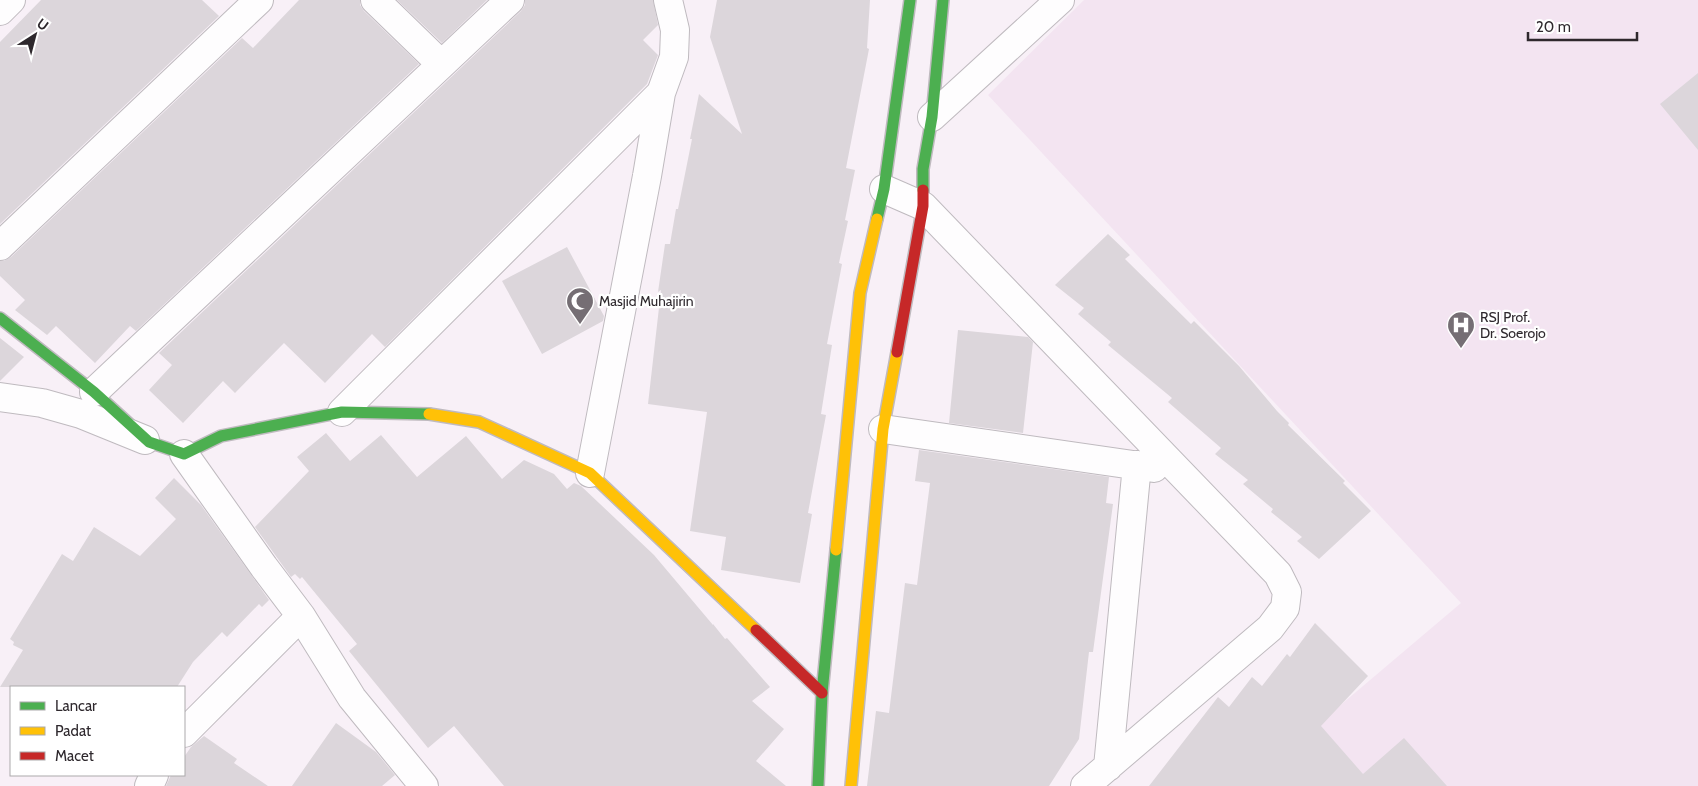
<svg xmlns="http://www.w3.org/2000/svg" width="1698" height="786" font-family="Cabin,sans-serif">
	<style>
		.built { fill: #f3e4f1 }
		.building { fill: #dcd6db }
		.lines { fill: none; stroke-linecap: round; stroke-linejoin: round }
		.street-casing { stroke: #bfbabf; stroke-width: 30 }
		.fast-casing { stroke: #bfbabf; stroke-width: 14 }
		.slow-casing { stroke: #bfbabf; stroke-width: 14 }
		.jam-casing { stroke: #bfbabf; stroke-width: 14 }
		.street { stroke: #fefdfe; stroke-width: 28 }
		.fast { stroke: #4caf50; stroke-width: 11 }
		.slow { stroke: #ffc107; stroke-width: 11 }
		.jam { stroke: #c62828; stroke-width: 11 }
		.labels { text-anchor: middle; stroke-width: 4.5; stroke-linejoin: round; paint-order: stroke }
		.poi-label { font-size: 14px; fill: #2e282d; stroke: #fff; text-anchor: start }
	</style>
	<rect width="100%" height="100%" fill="#f8f0f7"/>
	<!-- built -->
	<path class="built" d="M1084,0H1698V786H1245L1461,603L988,95Z"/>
	<!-- building -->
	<path class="building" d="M41,0H202L219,16L0,224V42Z
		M299,0H360V5L364,11L419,64L136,331L130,326L95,363L56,326L47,335L15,310L25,300L0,276V261H4L11,257L242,38L253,48Z
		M397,0H487L442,43Z
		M525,0H653L658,25L643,40L658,55L647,84L385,347L372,334L325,383L284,343L235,393L223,381L183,423L149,390L172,365L159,353L521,11L525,5Z
		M717,0H870L867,48L869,49L846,168L855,170L845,220L848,221L839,263L842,264L827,344L832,345L821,414L826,415L808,513L812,514L800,583L721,570L726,537L690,531L707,412L648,404L661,290L658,292L665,244H670L676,209H678L692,139H690L699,94L742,134L710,37Z
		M1698,73V150L1660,104Z
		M1108,234L1130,255L1125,259L1191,324L1194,321L1239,366L1277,411L1289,423L1288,425L1345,481L1343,483L1371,511L1319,559L1297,541L1302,537L1271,512L1273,509L1243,484L1248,480L1215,454L1221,448L1168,402L1172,398L1108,345L1111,342L1078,314L1084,308L1055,285Z
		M567,247L604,316L603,321L542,354L502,281Z
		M958,330L1028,337L1033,342L1023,433L949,423Z
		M0,338L24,357L0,381Z
		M326,433L350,461L381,435L417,477L466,436L502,479L524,460L554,474L567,489L574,483L581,486L654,555L713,625V624L725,639L727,638L770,687L752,701L784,729L756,761L786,786H504L454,726L428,748L349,651L357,644L302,577L300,579L295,574L291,577L255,527L309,471L297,457Z
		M919,450L1109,477L1106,503L1113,504L1093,652H1089L1079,739L1049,786H867L876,711L889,713L905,583L917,585L930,483L915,481Z
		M174,478L201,505L269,600L262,607L259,604L227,637L222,632L193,662L177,687H0L23,650L13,645L14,642L10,639L62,554L73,561L94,527L140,556L176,519L155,498Z
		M1315,623L1368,676L1321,726L1363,774L1404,738L1447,786H1149L1218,697L1229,707L1252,677L1262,686L1287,654L1290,657Z
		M336,723L376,752L395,775L382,786H292Z
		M204,736L237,759L234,763L268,786H166L171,775H184V757L191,747Z"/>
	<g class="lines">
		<!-- street casing -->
		<g class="street-casing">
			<path id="street" d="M375,0L441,64
				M0,11L11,0
				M932,117L1060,0
				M884,189L923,206L1278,574L1287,592L1285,608L1270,628L1085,786
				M0,246L259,0
				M94,392L510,0
				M0,397L42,403L81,414L145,440
				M342,412L661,93
				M883,429L1154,468
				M184,454L264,567L301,616L352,698L424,786
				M590,473L647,176L661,93L674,57L675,30L668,0
				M184,733L301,616
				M1108,767L1137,465
				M149,786L154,775"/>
		</g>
		<!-- fast casing -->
		<g class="fast-casing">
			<path id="fast" d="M923,190V169L932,117L943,0
				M877,219L884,189L910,0
				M0,318L94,392L149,442L184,454L221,436L342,412L429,414
				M818,786L822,693L836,550"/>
		</g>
		<!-- slow casing -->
		<g class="slow-casing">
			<path id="slow" d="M429,414L479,422L590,473L756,630
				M836,550L860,293L877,219
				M851,786L883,429L897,352"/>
		</g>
		<!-- jam casing -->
		<g class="jam-casing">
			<path id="jam" d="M897,352L923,206V190
				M756,630L822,693"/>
		</g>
		<!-- street -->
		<use href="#street" class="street"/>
		<!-- fast -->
		<use href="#fast" class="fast"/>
		<!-- slow -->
		<use href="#slow" class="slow"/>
		<!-- jam -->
		<use href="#jam" class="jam"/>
	</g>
	<!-- icons -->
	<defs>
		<g id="mosque-pin" transform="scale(1.4375)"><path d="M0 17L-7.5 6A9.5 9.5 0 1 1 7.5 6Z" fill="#756e74" stroke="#fff"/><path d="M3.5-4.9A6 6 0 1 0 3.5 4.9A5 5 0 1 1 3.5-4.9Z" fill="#fff"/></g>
		<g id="hospital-pin" transform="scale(1.4375)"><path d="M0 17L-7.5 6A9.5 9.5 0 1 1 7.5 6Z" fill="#756e74" stroke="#fff"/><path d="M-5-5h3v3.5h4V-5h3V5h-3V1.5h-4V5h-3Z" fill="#fff"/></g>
	</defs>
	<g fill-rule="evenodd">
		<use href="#mosque-pin" x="580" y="301"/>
		<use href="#hospital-pin" x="1461" y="325"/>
	</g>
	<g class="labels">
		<!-- poi labels -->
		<g class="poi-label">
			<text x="599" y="306">Masjid Muhajirin</text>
			<text x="1480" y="322">RSJ Prof.<tspan x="1480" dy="16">Dr. Soerojo</tspan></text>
		</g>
	</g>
	<!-- legend -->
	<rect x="10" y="686" width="175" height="90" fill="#ffffff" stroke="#aba9ab"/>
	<rect x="20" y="702" width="25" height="8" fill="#4caf50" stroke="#aba9ab"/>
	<text x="55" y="711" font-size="15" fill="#2e282d">Lancar</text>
	<rect x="20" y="727" width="25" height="8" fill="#ffc107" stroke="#aba9ab"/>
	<text x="55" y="736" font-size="15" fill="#2e282d">Padat</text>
	<rect x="20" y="752" width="25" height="8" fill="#c62828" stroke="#aba9ab"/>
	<text x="55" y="761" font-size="15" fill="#2e282d">Macet</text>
	<!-- north arrow -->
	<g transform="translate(35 35) rotate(36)" stroke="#ffffff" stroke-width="4" paint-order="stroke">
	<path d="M0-4L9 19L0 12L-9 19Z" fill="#2e282d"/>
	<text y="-8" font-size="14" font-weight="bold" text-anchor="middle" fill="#2e282d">U</text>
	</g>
	<!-- scale -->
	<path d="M1528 32v8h109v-8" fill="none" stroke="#2e282d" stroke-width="2.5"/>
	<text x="1536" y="32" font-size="15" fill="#2e282d" stroke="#ffffff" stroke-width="4" paint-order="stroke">20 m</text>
</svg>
